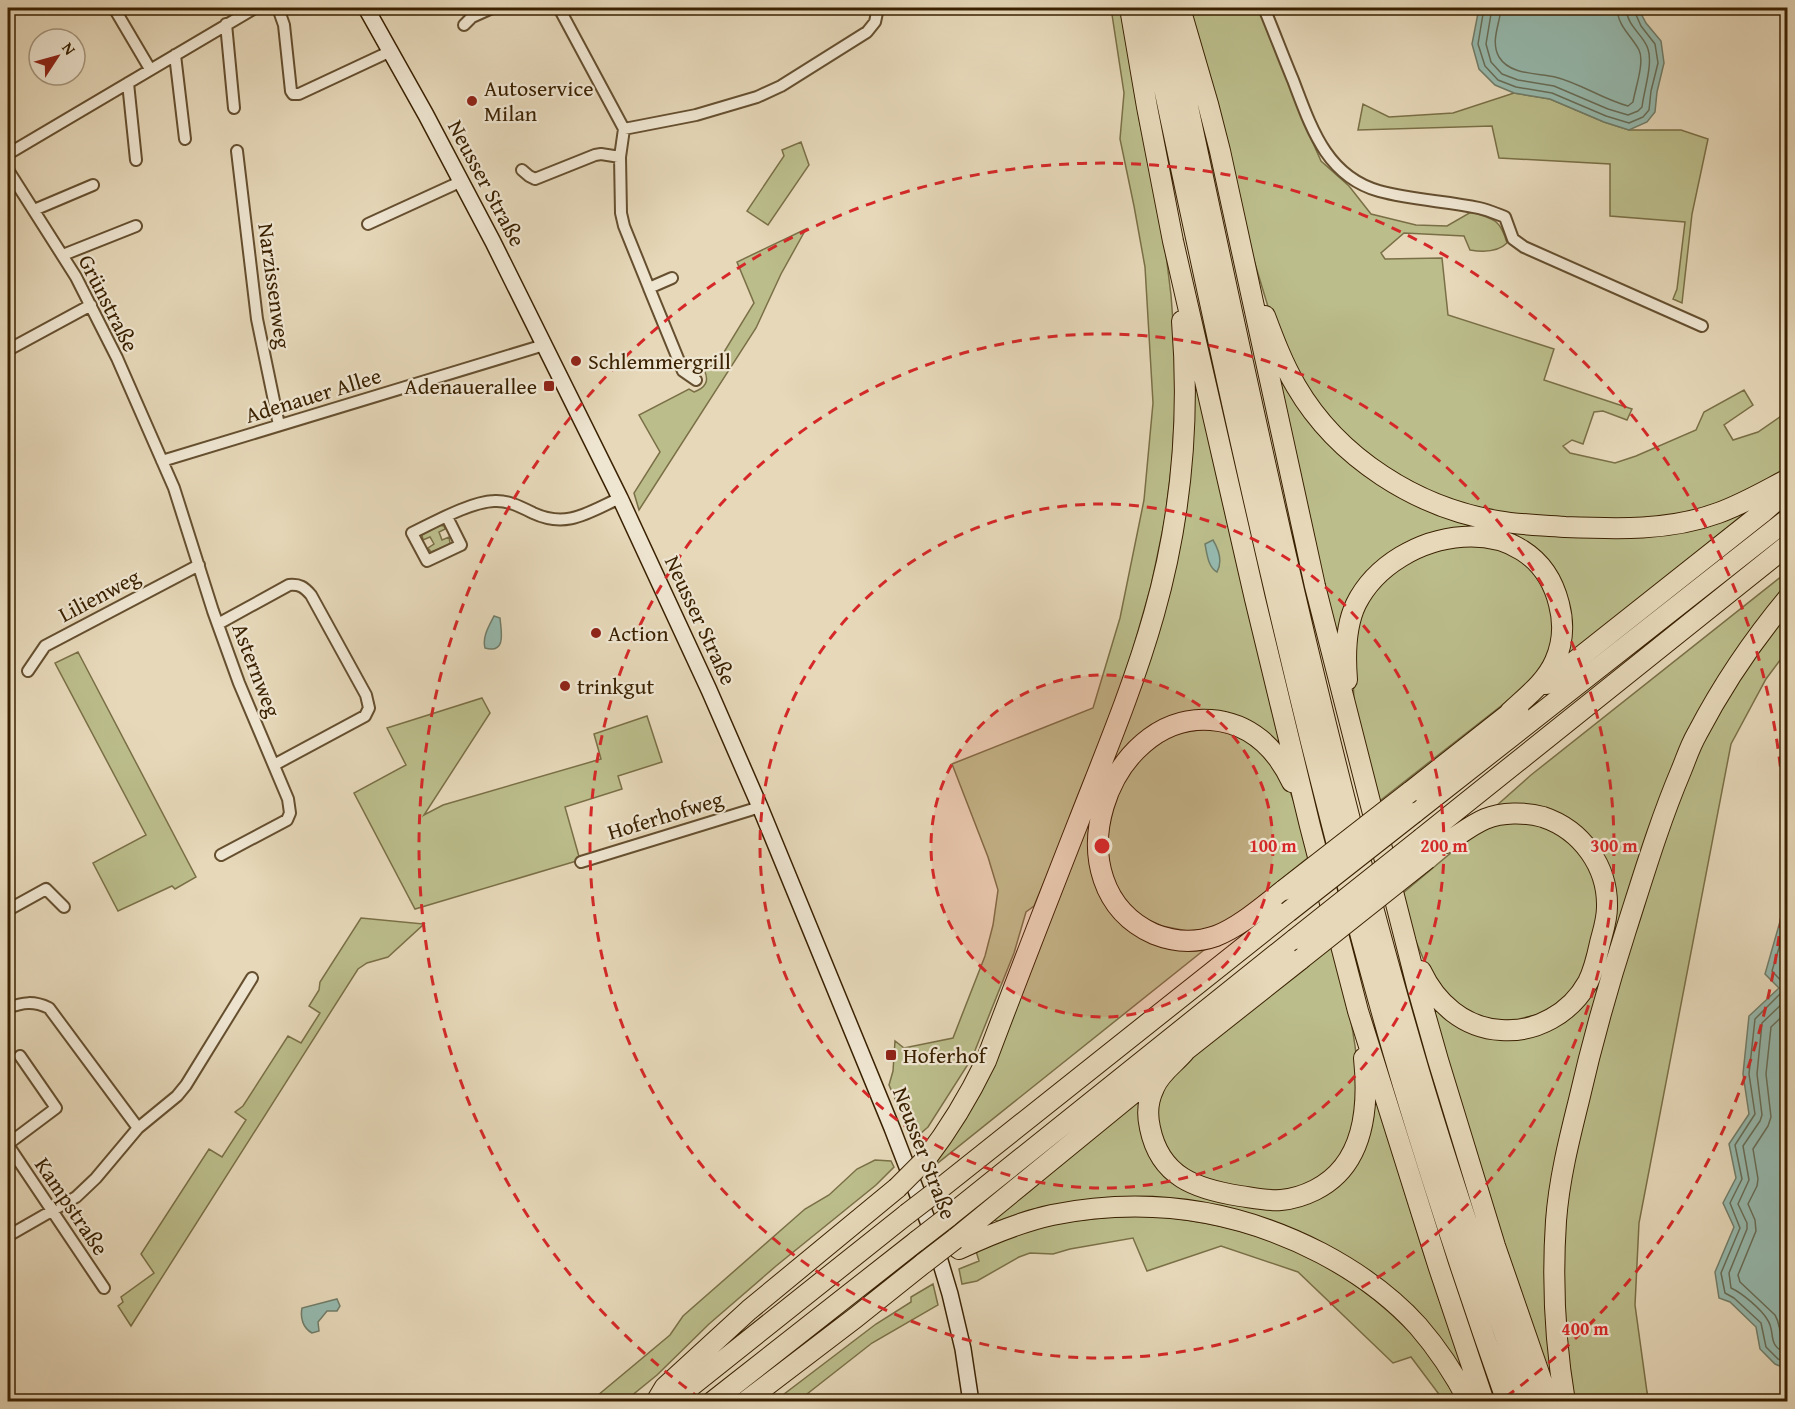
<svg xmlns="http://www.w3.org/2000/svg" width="1795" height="1409" font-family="'Gentium Book Plus',serif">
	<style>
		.green { fill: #bbbd8b; stroke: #7a6f46; stroke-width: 1.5 }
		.water { fill: #96baaf; stroke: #717d69; stroke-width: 1.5 }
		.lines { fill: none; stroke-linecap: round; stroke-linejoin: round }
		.shore { stroke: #686e58; stroke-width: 1.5 }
		.street-casing { stroke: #654f2f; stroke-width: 14 }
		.secondary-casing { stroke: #3a2101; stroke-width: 18 }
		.highway-casing { stroke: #3a2101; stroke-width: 22 }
		.street { stroke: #efe6d2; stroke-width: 10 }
		.secondary { stroke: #efe6d2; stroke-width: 15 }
		.highway { stroke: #e6d8b9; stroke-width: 20 }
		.highway-bridge-casing { stroke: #3a2101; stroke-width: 22; stroke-linecap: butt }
		.highway-bridge { stroke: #e6d8b9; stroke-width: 20 }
		.ring { fill: none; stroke: #d62828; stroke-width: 3; stroke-dasharray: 10 8 }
		.poi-dot { fill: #8f2418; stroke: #efe6d2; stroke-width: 2 }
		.labels { text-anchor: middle; stroke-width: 4.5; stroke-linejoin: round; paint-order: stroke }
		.poi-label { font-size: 22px; fill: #3a2101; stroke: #efe6d2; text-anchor: start }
		.street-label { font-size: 22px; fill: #3a2101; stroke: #efe6d2 }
		.centre { fill: #d62828; stroke: #efe6d2; stroke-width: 3 }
		.ring-label { font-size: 18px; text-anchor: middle; font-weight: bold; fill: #d62828; stroke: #efe6d2; stroke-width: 4.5; stroke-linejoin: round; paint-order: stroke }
	</style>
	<rect width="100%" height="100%" fill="#e6d8b9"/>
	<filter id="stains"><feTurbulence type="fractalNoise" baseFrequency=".00333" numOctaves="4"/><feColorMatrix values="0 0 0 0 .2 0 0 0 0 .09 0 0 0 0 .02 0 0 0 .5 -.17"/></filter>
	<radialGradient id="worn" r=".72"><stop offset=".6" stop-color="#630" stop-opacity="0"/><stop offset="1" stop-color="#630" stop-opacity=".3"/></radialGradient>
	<!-- green -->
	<path class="green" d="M1111,8H1121L1140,123L1163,230L1171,295L1175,349V409L1172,461L1165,519L1151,586L1133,649L1110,718L1056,854L1034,906L1026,912L1014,953L972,1058L928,1127L913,1140L889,1085L893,1071L895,1041L904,1048L953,1038L985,956L993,925L998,890L988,857L952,764L1093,708L1120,618L1144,500L1153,403L1145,267L1134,206L1120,139L1124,93Z
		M1186,8H1259L1310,136L1321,161L1349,186L1371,214L1416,225L1447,226L1471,212C1494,219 1500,219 1507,243C1498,252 1482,252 1470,250L1464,236L1404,233L1381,253L1385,259L1442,258L1448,315L1554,349L1544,380L1632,409L1627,420L1603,411L1594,412L1583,444L1572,440L1563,446L1570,453L1615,463L1636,456L1696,430L1704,412L1744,390L1753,405L1724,425L1733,440L1758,432L1787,412V469L1746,491L1715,505L1681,514L1646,520L1531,517L1467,506L1420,488L1366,454L1334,425L1303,383L1269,310L1253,257L1228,144Z
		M1514,93L1550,99L1604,122L1629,130H1681L1708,139L1692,214L1682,303L1673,299L1677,289L1685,222L1610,216V164L1499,158L1492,126L1358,130L1363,104L1389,117L1453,113Z
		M801,142L809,165L768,225L747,211L784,156L782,150Z
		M806,229L781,274L756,328L639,510L634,493L660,452L639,415L689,389L694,392C705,388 710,381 704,370L718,362L754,303L737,262Z
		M1190,355L1280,743L1275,745L1180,717L1100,797L1113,908L1209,946L929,1170L925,1168L958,1124L1145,659Z
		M1276,362L1392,487L1587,533L1756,504L1562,662L1569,619L1516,540L1401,549L1340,637L1335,636Z
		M439,525L444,526L445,529L439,532L442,540L449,537L450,543L448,545L431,552L428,548L434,544L430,537L423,540L422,535Z
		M1459,544L1506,550L1531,569L1550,598L1554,627L1549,652L1543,666L1524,688L1377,803L1354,704L1353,674L1352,645L1366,601L1379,582L1416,557Z
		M1787,572V586L1762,616L1718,682L1562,1147L1557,1396C1511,1269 1470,1141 1432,1011L1436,1008L1466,1029L1563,1019L1611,921L1595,848L1495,807L1531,775Z
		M1787,605V651L1766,679L1731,744L1639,1223L1635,1305L1647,1392L1649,1401L1573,1402L1563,1333L1564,1224L1573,1159L1586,1101L1624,967L1656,864L1690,768L1710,725Z
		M78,652L196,877L175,889L172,886L118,911L93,863L146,835L55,663Z
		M482,698L490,713L424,815L443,805L601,759L594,734L647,716L662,762L618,776L622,789L565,807L580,860L415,909L354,793L406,765L387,728Z
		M1212,728L1232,733L1254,744L1288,786L1297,810L1310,856L1232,919L1212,929L1187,931L1162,926L1142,917L1124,902L1114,886L1106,849L1109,814L1125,778L1140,758L1173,734Z
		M1502,822L1531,823L1562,834L1590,864L1600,900L1588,959L1579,978L1568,994L1553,1006L1536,1015L1519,1019L1498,1021L1477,1016L1455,1004L1440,987L1425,963L1413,934L1403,893L1470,837L1485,829Z
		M361,918L424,924L388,957L367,963L358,969L131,1326L118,1306L123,1302L121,1297L154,1273L141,1254L209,1149L222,1157L246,1120L235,1112L243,1106L288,1036L301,1043L320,1013L309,1006L319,990L320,982Z
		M1332,945C1346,998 1362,1052 1357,1106C1357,1112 1355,1118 1353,1124C1351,1131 1349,1139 1346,1146C1339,1162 1321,1179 1304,1185C1273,1198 1203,1186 1178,1164C1165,1153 1159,1136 1158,1120C1156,1110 1157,1098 1163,1089C1178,1063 1206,1045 1229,1027C1263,1000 1298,973 1332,945Z
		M1144,1092L1145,1144L1228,1202L1330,1187L1374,1093L1424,1254L1465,1375L1462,1377L1426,1328L1264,1222L1051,1206L1029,1210L998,1221L992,1220L1030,1191Z
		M875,1160L891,1161L894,1167L876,1185L776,1266L709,1324L657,1375L625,1401H591L670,1335L683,1316L805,1209L829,1195L857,1169Z
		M1111,1217C1127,1217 1145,1215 1161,1217C1248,1225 1325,1254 1390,1313C1403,1325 1417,1338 1428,1352C1440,1368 1451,1385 1462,1401H1444L1411,1357L1393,1363L1298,1272L1221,1246L1147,1271L1133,1238L1070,1249L1053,1254L1030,1253L1019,1257L977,1281L962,1284L959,1269L979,1261L976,1251L1025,1230L1064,1222Z
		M933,1284L938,1305L872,1343L798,1401H775L876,1324L911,1302V1297Z"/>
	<!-- water -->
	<path class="water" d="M1479,8H1638L1646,23L1661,41L1664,63L1657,92L1655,112L1647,122L1629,130L1604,122L1550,99L1514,93L1495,85L1479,69L1472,44Z
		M1213,540C1219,550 1223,561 1217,572C1208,567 1207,554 1205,544Z
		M494,616L500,618C501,631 507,654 485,648C482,637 489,626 494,616Z
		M1787,897V1369L1775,1364L1760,1349L1756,1327L1730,1302L1719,1298L1715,1272L1734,1227L1723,1203L1736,1178L1729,1144L1749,1114L1743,1074L1749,1016L1779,988L1765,974Z
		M337,1299L340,1306L337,1311H327L318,1322L319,1331L312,1333C303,1328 300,1318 302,1308Z"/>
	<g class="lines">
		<!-- shore -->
		<path class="shore" d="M1484,8L1478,44L1485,66L1498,80L1516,87L1552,93L1606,116L1629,123L1643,117L1649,110L1651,91L1658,63L1655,44L1641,26L1633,8
			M1492,8L1486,44L1491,62L1502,74L1518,80L1554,86L1608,109L1628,115L1638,111L1642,107C1644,90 1653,64 1648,49C1644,35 1627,27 1626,8
			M1501,8C1500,24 1490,41 1499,57C1510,75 1537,73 1555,77C1580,83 1602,99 1628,106L1633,102C1635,89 1645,62 1639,50C1631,35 1618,27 1617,8
			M1788,918L1772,971L1783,983L1784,990L1755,1019L1749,1074L1755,1114L1735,1145L1742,1179L1730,1203L1740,1228L1721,1273L1725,1293L1734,1298L1761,1323L1766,1347L1778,1359L1788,1362
			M1788,998L1762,1023L1757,1074L1762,1115L1760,1121L1743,1146L1749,1180L1738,1204L1747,1223V1229L1729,1273L1731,1288C1742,1293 1761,1309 1767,1319C1777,1333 1765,1345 1788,1354
			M1788,1011L1771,1027L1766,1074L1771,1117L1768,1126L1753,1149L1758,1179L1757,1186L1748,1204L1755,1220L1756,1231L1738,1275L1740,1282L1775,1315C1782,1327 1777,1334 1788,1345"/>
		<!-- street casing -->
		<g class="street-casing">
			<path id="street" d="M114,8L150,69
				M278,8L284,25L291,91L293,94H299L391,51
				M559,8L624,129L696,115L757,97L781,86L867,32L875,22L878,8
				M1264,8C1274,32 1283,56 1293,80C1311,127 1326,176 1379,191C1412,200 1446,201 1479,208C1488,210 1497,214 1505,217L1513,239L1524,247L1702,326
				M226,24L234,108
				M464,25L472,17L492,8
				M175,55L185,139
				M128,83L136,160
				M237,151L257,319L279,425
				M8,154L255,8
				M620,157L621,213L624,226L649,288L672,278
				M8,170L76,277L117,358L174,488L213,611L239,683L288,799L290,813L287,820L221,855
				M522,170L529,176L535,179L595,155L601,154L620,157L624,129
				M34,210L93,185
				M368,224L462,181
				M63,255L136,226
				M649,288L683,371L696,380
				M8,350L91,305
				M162,461L544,345
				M447,517L461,545L427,561L412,533C435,522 470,502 494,501C508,500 521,507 533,513C567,529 589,512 620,498
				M218,624L289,585C300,584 304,587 311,595L366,695L369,708L365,716L274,765
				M28,671L45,646L199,565
				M581,862L760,807
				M8,910L46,889L64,907
				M8,1008C23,1002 34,1001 49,1008L138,1128
				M8,1144L56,1108L20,1056
				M8,1145L104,1288
				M8,1236L76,1197L96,1178L138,1128L177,1096L186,1085L252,978"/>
		</g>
		<!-- secondary casing -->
		<g class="secondary-casing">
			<path id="secondary" d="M366,8L426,115L493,242L620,498L709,690L760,807L892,1128L929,1224L950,1294L963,1349L971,1402"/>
		</g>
		<!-- highway casing -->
		<g class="highway-casing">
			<path id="highway" d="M1130,8L1147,107L1173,241L1255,599L1310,826L1358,1011L1439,1268L1484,1402
				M1147,8C1199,253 1251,499 1311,742C1340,857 1369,972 1403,1085C1435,1191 1470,1297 1507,1402
				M1167,8C1243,364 1316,722 1419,1071C1452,1182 1490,1292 1528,1402
				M1180,8L1208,104L1220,151L1315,586L1417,986L1438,1060L1495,1246L1549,1402
				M1265,316C1274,340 1283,364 1296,386C1338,458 1417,508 1498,521C1520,525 1543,525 1565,527C1617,529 1669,531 1718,513C1743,504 1765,491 1788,479
				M1347,680C1345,655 1345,627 1356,604C1395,526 1534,503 1559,604C1564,623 1563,643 1555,661C1546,682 1526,697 1510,712
				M1546,684L1762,513L1788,490
				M1410,792L1519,706
				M1414,813L1788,519
				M1422,838L1788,545
				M1284,890C1263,906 1241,926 1216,936C1196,943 1174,942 1154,934C1048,886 1107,712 1211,720C1250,723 1276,748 1292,782
				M1421,971C1436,1003 1464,1028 1501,1030C1536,1033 1571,1013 1588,982C1594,970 1597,957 1600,943C1603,931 1607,920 1607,907C1608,867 1582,830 1543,817C1525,812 1502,812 1485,819C1471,825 1459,835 1446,843
				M1186,1050C1176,1063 1160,1072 1154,1088C1148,1100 1147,1115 1150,1128C1160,1177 1196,1189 1240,1196C1254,1198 1267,1201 1281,1200C1293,1199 1305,1195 1315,1190C1365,1165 1369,1107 1364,1058
				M926,1159C950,1128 969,1096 986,1061C1016,981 1047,902 1078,823C1105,754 1134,685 1154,614C1181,519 1190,419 1182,321
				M937,1191L1288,912
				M948,1217L1295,939
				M955,1239L1186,1050L1301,959
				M959,1249C989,1235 1020,1222 1052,1215C1147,1196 1236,1209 1321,1253C1357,1272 1391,1296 1418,1326C1438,1349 1455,1375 1469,1402
				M656,1402L665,1387L749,1310L897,1188
				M671,1402L907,1214
				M712,1402L917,1241
				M745,1402L855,1318L924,1263
				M1565,1402C1555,1342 1552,1281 1556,1221C1559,1180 1569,1140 1579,1100C1592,1043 1608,986 1626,930C1643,877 1659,823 1681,771C1686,759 1690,746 1697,734C1722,686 1753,640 1788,598"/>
		</g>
		<!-- street -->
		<use href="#street" class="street"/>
		<!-- secondary -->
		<use href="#secondary" class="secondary"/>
		<!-- highway -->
		<use href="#highway" class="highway"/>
		<!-- highway-bridge casing -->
		<g class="highway-bridge-casing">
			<path id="highway-bridge" d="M1284,890L1410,792
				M1288,912L1414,813
				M1295,939L1422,838
				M1301,959L1427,859
				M897,1188L926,1159
				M907,1214L937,1191
				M917,1241L948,1217
				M924,1263L955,1239"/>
		</g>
		<!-- highway-bridge -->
		<use href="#highway-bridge" class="highway-bridge"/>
	</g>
	<!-- distance rings -->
	<circle cx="1102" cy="846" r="171" fill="#d62828" fill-opacity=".12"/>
	<g class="ring">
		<circle cx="1102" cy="846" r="171"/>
		<circle cx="1102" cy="846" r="342"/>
		<circle cx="1102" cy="846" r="512"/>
		<path d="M701 1399A683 683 0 1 1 1503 1399"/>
	</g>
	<!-- markers -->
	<g class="poi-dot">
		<circle cx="472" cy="101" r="6"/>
		<circle cx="576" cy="361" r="6"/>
		<rect x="543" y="380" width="12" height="12" rx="3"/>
		<circle cx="596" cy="633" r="6"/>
		<circle cx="565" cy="686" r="6"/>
		<rect x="885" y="1049" width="12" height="12" rx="3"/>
	</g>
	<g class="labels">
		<!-- poi labels -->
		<g class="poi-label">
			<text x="484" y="96">Autoservice<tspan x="484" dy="25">Milan</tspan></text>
			<text x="588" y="369">Schlemmergrill</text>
			<text x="537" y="394" text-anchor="end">Adenauerallee</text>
			<text x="608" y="641">Action</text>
			<text x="577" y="694">trinkgut</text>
			<text x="903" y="1063">Hoferhof</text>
		</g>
		<!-- street labels -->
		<g class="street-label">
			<text transform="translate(487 183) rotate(62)" y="8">Neusser Straße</text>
			<text transform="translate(275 286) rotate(82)" y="8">Narzissenweg</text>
			<text transform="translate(109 303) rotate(63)" y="8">Grünstraße</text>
			<text transform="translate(313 395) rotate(-17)" y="8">Adenauer Allee</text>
			<text transform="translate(99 595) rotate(-28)" y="8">Lilienweg</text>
			<text transform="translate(701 620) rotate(65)" y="8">Neusser Straße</text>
			<text transform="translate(257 670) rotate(69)" y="8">Asternweg</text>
			<text transform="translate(665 815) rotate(-17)" y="8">Hoferhofweg</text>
			<text transform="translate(925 1153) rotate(69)" y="8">Neusser Straße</text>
			<text transform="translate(72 1206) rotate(56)" y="8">Kampstraße</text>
		</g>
	</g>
	<circle cx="1102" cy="846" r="9" class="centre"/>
	<g class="ring-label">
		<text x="1273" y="852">100 m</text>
		<text x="1444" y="852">200 m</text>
		<text x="1614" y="852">300 m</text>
		<text x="1585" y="1335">400 m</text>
	</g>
	<!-- margin -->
	<rect width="1795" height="1409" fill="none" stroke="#e6d8b9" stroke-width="30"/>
	<rect x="9" y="9" width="1777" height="1391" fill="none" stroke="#3a2101" stroke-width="3"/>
	<rect x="15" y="15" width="1765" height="1379" fill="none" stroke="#3a2101" stroke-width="1.5"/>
	<!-- north arrow -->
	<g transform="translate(57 57) rotate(54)"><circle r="28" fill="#efe6d2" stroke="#a7977e" stroke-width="1.5"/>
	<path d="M0-4.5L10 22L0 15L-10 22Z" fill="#8f2418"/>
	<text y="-9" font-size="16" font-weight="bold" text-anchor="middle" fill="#3a2101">N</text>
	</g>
	<rect width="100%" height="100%" filter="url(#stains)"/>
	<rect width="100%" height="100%" fill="url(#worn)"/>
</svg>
